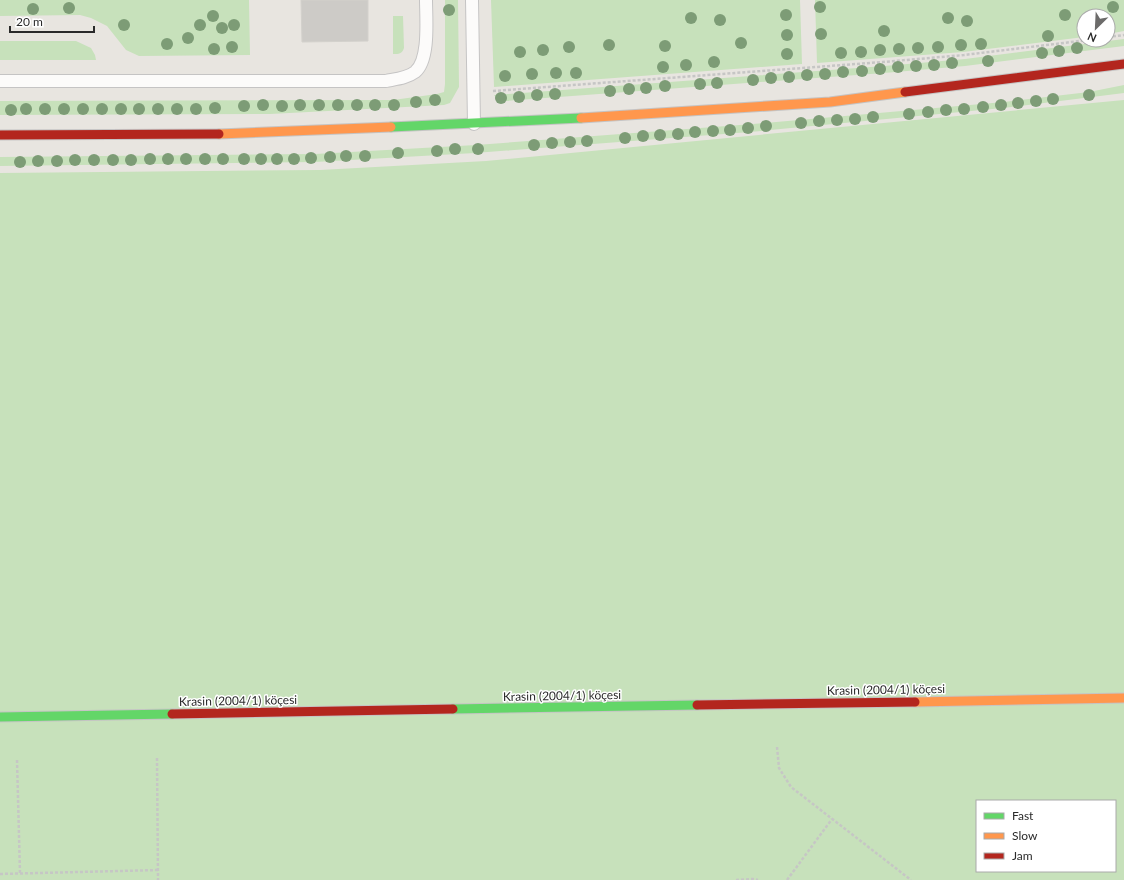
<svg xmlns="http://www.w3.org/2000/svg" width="1124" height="880" font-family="Lato,sans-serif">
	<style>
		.green { fill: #c7e1bb; fill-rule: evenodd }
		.building { fill: #cdcbc7; stroke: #d3d1cc }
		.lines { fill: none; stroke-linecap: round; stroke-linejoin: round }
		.lane-casing { stroke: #c5c4c4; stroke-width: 14 }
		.fast-casing { stroke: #c5c4c4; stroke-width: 11 }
		.slow-casing { stroke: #c5c4c4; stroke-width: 11 }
		.jam-casing { stroke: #c5c4c4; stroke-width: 11 }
		.path { stroke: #c6c6c5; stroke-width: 2.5; stroke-dasharray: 3 2; stroke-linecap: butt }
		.lane { stroke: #fcfbfa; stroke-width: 12 }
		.fast { stroke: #63d668; stroke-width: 9 }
		.slow { stroke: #ff974d; stroke-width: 9 }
		.jam { stroke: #b3261e; stroke-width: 9 }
		.tree { fill: #7d9c76 }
		.labels { text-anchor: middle; stroke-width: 3; stroke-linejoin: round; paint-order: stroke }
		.street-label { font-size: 12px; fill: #2a2a2a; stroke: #fff }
	</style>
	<rect width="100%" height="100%" fill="#e8e5e0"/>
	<!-- green -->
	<path class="green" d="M0,0H249L250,55L139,56L126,50L107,26L91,18L80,15L0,16Z
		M445,0H458L459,87L450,103L444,105L270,114L0,115V101L393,100L437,94L444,92L445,84Z
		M491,0H800L802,64L494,87Z
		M815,0H1124V31L1108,34V16H1084V37L963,52L817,63Z
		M393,16H403L404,48C402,54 399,54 393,54Z
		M1124,39V46L965,66L884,73L505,101L498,100L494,95L884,66L965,59Z
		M0,41H76L91,48L95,55L96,60H0Z
		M1124,85V93L1003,108L750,132L475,153L315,162L0,166V157L315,154L476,145L753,124L1004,102L1089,92Z
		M1124,100V880H0V173L320,170L486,161ZM977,801H1115V871H977Z"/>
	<!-- building -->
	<path class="building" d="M301,0H368V41L302,42Z"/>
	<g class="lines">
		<!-- lane casing -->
		<g class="lane-casing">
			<path id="lane" d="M472,0L474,124
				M0,81H386C396,79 407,78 415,72C430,60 426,18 426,0"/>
		</g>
		<!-- fast casing -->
		<g class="fast-casing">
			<path id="fast" d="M391,127L581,118
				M453,709L697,705
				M0,717L172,714"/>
		</g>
		<!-- slow casing -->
		<g class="slow-casing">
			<path id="slow" d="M581,118L830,102L905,92
				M219,134L391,127
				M915,702L1124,698"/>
		</g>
		<!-- jam casing -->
		<g class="jam-casing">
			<path id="jam" d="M905,92L1124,64
				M0,135L219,134
				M697,705L915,702
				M172,714L453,709"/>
		</g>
		<!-- path -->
		<path class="path" d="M1108,37L1124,35
			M493,91L883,62L964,55L1088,40
			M777,747L779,768L791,787L911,880
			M157,758L158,880
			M17,760L20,873
			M0,874L158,870
			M736,880L753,879L758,880
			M787,880L832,819"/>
		<!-- lane -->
		<use href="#lane" class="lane"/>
		<!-- fast -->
		<use href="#fast" class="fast"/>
		<!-- slow -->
		<use href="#slow" class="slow"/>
		<!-- jam -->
		<use href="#jam" class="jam"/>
	</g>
	<!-- trees -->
	<g class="tree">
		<circle cx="820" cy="7" r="6"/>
		<circle cx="1113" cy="7" r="6"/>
		<circle cx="69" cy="8" r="6"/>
		<circle cx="33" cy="9" r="6"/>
		<circle cx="449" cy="10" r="6"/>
		<circle cx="786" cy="15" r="6"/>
		<circle cx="1065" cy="15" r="6"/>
		<circle cx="213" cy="16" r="6"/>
		<circle cx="691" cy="18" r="6"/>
		<circle cx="948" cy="18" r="6"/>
		<circle cx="720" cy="20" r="6"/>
		<circle cx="967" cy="21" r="6"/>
		<circle cx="124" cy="25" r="6"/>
		<circle cx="200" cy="25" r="6"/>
		<circle cx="234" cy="25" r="6"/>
		<circle cx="222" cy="28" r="6"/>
		<circle cx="884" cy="31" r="6"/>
		<circle cx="821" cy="34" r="6"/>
		<circle cx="787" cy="35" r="6"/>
		<circle cx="1048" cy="36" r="6"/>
		<circle cx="188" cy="38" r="6"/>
		<circle cx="741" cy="43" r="6"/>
		<circle cx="167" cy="44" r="6"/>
		<circle cx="981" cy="44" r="6"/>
		<circle cx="609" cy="45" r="6"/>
		<circle cx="961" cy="45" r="6"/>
		<circle cx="665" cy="46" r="6"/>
		<circle cx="232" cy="47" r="6"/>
		<circle cx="569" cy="47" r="6"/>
		<circle cx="938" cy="47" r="6"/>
		<circle cx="918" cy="48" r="6"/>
		<circle cx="1077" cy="48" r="6"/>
		<circle cx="214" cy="49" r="6"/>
		<circle cx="899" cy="49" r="6"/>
		<circle cx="543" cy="50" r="6"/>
		<circle cx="880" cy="50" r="6"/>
		<circle cx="1059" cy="51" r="6"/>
		<circle cx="520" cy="52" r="6"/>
		<circle cx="861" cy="52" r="6"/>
		<circle cx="841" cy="53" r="6"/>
		<circle cx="1042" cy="53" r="6"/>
		<circle cx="787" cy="54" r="6"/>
		<circle cx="988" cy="61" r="6"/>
		<circle cx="714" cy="62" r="6"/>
		<circle cx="952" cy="63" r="6"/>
		<circle cx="686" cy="65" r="6"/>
		<circle cx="934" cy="65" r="6"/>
		<circle cx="916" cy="66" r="6"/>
		<circle cx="663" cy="67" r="6"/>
		<circle cx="898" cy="67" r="6"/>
		<circle cx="880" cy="69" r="6"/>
		<circle cx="862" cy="71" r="6"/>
		<circle cx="843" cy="72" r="6"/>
		<circle cx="556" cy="73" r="6"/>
		<circle cx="576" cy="73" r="6"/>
		<circle cx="532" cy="74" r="6"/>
		<circle cx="825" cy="74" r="6"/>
		<circle cx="807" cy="75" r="6"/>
		<circle cx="505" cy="76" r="6"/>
		<circle cx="789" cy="77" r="6"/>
		<circle cx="771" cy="78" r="6"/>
		<circle cx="753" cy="80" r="6"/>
		<circle cx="717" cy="83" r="6"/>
		<circle cx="700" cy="84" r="6"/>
		<circle cx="665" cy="86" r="6"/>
		<circle cx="646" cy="88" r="6"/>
		<circle cx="629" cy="89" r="6"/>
		<circle cx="610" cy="91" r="6"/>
		<circle cx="555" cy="94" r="6"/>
		<circle cx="537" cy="95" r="6"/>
		<circle cx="1089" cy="95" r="6"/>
		<circle cx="519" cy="97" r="6"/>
		<circle cx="501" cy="98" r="6"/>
		<circle cx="1053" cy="99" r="6"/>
		<circle cx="435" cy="100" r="6"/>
		<circle cx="1036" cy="101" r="6"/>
		<circle cx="416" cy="102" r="6"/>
		<circle cx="1018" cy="103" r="6"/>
		<circle cx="263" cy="105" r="6"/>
		<circle cx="300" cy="105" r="6"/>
		<circle cx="319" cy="105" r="6"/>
		<circle cx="338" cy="105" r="6"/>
		<circle cx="357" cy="105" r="6"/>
		<circle cx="375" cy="105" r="6"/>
		<circle cx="394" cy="105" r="6"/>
		<circle cx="1001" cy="105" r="6"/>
		<circle cx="244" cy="106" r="6"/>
		<circle cx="282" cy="106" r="6"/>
		<circle cx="983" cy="107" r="6"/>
		<circle cx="215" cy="108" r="6"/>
		<circle cx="26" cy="109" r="6"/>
		<circle cx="45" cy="109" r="6"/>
		<circle cx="64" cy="109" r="6"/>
		<circle cx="83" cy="109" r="6"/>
		<circle cx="102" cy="109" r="6"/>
		<circle cx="121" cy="109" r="6"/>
		<circle cx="139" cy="109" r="6"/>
		<circle cx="158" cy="109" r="6"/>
		<circle cx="177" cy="109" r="6"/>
		<circle cx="196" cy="109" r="6"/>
		<circle cx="964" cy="109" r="6"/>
		<circle cx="11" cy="110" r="6"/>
		<circle cx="946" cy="110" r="6"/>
		<circle cx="928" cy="112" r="6"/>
		<circle cx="909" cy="114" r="6"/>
		<circle cx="873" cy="117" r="6"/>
		<circle cx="855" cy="119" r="6"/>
		<circle cx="837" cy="120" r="6"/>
		<circle cx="819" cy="121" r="6"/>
		<circle cx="801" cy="123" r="6"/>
		<circle cx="766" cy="126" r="6"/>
		<circle cx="748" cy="128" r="6"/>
		<circle cx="730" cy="130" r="6"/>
		<circle cx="713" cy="131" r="6"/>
		<circle cx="695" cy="132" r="6"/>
		<circle cx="678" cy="134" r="6"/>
		<circle cx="660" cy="135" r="6"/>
		<circle cx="643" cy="136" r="6"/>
		<circle cx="625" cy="138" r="6"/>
		<circle cx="587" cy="141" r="6"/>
		<circle cx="570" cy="142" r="6"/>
		<circle cx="552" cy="143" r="6"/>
		<circle cx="534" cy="145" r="6"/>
		<circle cx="455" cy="149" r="6"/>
		<circle cx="478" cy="149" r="6"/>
		<circle cx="437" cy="151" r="6"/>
		<circle cx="398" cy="153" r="6"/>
		<circle cx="346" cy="156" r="6"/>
		<circle cx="365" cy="156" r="6"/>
		<circle cx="330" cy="157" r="6"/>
		<circle cx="311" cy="158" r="6"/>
		<circle cx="150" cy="159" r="6"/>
		<circle cx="168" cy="159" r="6"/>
		<circle cx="186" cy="159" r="6"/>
		<circle cx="205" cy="159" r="6"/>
		<circle cx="223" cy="159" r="6"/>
		<circle cx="244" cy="159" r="6"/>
		<circle cx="261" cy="159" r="6"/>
		<circle cx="277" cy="159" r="6"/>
		<circle cx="294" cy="159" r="6"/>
		<circle cx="75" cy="160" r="6"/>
		<circle cx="94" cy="160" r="6"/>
		<circle cx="113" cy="160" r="6"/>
		<circle cx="131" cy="160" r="6"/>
		<circle cx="38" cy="161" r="6"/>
		<circle cx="57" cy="161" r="6"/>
		<circle cx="20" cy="162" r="6"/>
	</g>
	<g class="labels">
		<!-- street labels -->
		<g class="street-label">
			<text transform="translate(886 690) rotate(-1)" y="4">Krasin (2004/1) köçesi</text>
			<text transform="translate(562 696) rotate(-1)" y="4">Krasin (2004/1) köçesi</text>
			<text transform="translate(238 701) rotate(-1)" y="4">Krasin (2004/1) köçesi</text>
		</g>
	</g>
	<!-- legend -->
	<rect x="976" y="800" width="140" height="72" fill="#ffffff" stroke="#aaaaaa"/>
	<rect x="984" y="813" width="20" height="6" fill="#63d668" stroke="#aaaaaa"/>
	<text x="1012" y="820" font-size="12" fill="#2a2a2a">Fast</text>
	<rect x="984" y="833" width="20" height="6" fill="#ff974d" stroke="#aaaaaa"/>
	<text x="1012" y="840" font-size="12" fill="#2a2a2a">Slow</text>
	<rect x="984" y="853" width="20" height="6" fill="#b3261e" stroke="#aaaaaa"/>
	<text x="1012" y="860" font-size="12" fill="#2a2a2a">Jam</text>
	<!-- north arrow -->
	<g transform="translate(1096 28) rotate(204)"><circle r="19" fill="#ffffff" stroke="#aaaaaa"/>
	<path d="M0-3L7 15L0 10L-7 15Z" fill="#6c6b6a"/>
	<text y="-6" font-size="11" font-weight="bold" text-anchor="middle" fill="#2a2a2a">N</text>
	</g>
	<!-- scale -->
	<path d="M10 26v6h84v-6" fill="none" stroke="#2a2a2a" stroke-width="2"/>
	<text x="16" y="26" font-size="12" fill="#2a2a2a" stroke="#ffffff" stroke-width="3" paint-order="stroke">20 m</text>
</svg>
